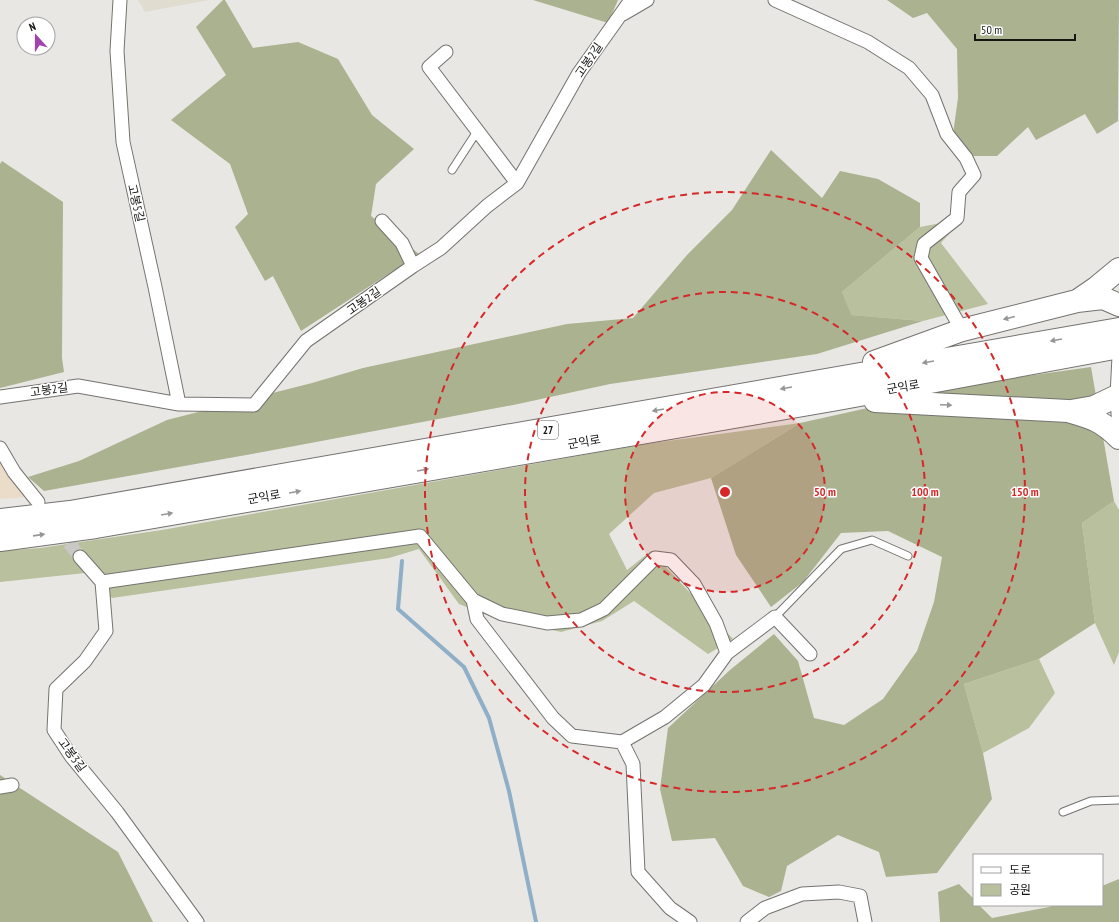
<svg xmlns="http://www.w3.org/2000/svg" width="1119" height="922" font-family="'PT Sans Narrow','Noto Sans KR',sans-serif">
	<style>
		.commercial { fill: #ebdbc9 }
		.built { fill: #e1dcd0 }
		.green { fill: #b8c09d }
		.forest { fill: #aab28f }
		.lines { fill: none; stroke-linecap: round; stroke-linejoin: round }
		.stream { stroke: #8eafc7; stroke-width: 4 }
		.street-tunnel { stroke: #c9c8c4; stroke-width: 13; stroke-dasharray: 13 6; stroke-linecap: butt }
		.lane-casing { stroke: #74736f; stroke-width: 9 }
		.street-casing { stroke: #74736f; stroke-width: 15 }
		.highway-casing { stroke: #74736f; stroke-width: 24 }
		.lane { stroke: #fff; stroke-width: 7 }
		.street { stroke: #fff; stroke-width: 13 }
		.highway { stroke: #fff; stroke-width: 22 }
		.oneway { fill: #969695 }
		.ring { fill: none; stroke: #d62828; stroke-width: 2; stroke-dasharray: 7 5 }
		.labels { text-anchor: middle; stroke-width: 3; stroke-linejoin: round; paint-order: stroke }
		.shield { fill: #fff; stroke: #5b5b5a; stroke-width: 1 }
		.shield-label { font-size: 11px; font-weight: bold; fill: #151513 }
		.street-label { font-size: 12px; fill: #151513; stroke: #fff }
		.centre { fill: #d62828; stroke: #fff; stroke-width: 2 }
		.ring-label { font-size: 12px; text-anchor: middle; font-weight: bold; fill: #d62828; stroke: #fff; stroke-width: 3; stroke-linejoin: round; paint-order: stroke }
	</style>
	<rect width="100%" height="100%" fill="#e9e7e3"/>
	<!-- commercial -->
	<path class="commercial" d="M0,456L26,497L0,499Z"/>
	<!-- built -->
	<path class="built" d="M138,0H209L145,12Z"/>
	<!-- green -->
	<path class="green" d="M962,219L941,243L988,304L923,321L850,315L842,292L920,227Z
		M800,423L711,478L654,493L609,534L627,570L651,551L733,639L708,654L634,601L602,621L561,632L484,614L459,604L419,549L389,558L112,598L85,573L0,582V551L40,548L162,530L645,444Z
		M1114,501L1119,510V652L1114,665L1095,623L1082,523Z
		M1039,659L1055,693L1029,728L983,753L964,684Z"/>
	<!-- forest -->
	<path class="forest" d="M223,0H225L253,48L298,42L338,59L372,115L414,149L376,184L371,216L419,254L301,331L273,276L265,281L235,227L248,214L230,164L171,120L226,75L196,27Z
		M533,0H618L608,23Z
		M887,0H1119L1118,121L1097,134L1085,114L1036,140L1028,127L997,156H972L953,134L958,98L957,49L927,13L913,18Z
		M771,150L822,198L840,171L878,179L920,203V227L842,292L851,315L923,321L817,354L610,384L518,404L268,451L44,491L28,477L79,461L167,420L312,383L363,368L567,324L633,318L687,255L732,210Z
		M2,161L63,202L62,358L64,372L0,388V164Z
		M1091,367L1114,501L1082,523L1095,623L1039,659L964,684L983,753L992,799L937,873L886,877L879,852L838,835L787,866L781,891L769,897L743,886L715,838L672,841L660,789L668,728L730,670L774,634L798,661L814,718L844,725L883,699L917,651L934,602L942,557L888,531L841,533L803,582L771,607L736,555L711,478L800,423L985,382Z
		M0,775L118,852L153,922H0Z
		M1119,879V922H940L938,892L959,884L974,899V905H979L992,918L1049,907L1055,905H1102V886Z"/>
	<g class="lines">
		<!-- stream -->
		<path class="stream" d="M402,561L398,609L464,667L489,718L509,791L536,922"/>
		<!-- street-tunnel -->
		<path class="street-tunnel" d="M57,528L80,557"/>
		<!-- lane casing -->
		<g class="lane-casing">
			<path id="lane" d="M452,170L478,130
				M775,617L841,549L872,540L908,556
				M1063,812L1091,801L1119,800"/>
		</g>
		<!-- street casing -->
		<g class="street-casing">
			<path id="street" d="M120,0L117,51L123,142L155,287L179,404
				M775,0L868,42L909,68L932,95L947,134L966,158L974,175L959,192L957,218L924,244L921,258L962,330
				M623,14L647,0
				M446,52L429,67L517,183
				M382,221L402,243L413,266
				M1119,356L1117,396L1119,431
				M0,397L78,386L179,404L254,405L306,341L413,266L441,248L487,206L517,183L579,73L631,0
				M0,448L14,472L38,502
				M80,557L102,582L106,631L85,661L56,689L54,730L71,756L117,812L197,922
				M102,582L420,536L473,600L477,619L553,718L572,736L622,742L665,717L704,685L727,653L716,623L694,584L671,560L655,558L604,609L581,620L547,623L502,614L473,600
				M727,653L775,617L810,654
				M622,742L633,764L638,872L670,908L690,922
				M0,787L12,785
				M747,922L765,908L802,894L839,892L860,896L865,922"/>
		</g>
		<!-- highway casing -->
		<g class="highway-casing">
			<path id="highway" d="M1077,301L1103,298L1119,305
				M874,362L962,330L1077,301L1096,288L1119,269
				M875,401L1068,411C1092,418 1101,420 1119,438
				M1071,411L1094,407L1117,396H1119
				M0,520L70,512L1119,329
				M0,540L96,527L838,399L1119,347"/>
		</g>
		<!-- lane -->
		<use href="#lane" class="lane"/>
		<!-- street -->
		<use href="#street" class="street"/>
		<!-- highway -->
		<use href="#highway" class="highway"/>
	</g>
	<!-- one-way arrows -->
	<defs><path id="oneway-solid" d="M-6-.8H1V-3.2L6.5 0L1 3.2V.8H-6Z"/></defs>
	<g class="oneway">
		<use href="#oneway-solid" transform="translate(1009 318) rotate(166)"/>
		<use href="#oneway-solid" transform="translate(1056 340) rotate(170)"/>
		<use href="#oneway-solid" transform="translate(928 362) rotate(170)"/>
		<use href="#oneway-solid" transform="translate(786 388) rotate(170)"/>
		<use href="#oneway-solid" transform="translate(946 405) rotate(3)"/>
		<use href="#oneway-solid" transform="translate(658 410) rotate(170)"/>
		<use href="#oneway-solid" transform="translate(423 470) rotate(-10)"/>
		<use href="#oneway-solid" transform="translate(295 492) rotate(-10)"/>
		<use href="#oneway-solid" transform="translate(167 514) rotate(-10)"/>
		<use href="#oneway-solid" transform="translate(39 535) rotate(-8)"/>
	</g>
	<!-- distance rings -->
	<circle cx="725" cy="492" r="100" fill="#d62828" fill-opacity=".12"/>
	<g class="ring">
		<circle cx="725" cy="492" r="100"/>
		<circle cx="725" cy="492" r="200"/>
		<circle cx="725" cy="492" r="300"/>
	</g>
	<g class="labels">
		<!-- shield labels -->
		<rect class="shield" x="538" y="421" width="20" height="18" rx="3"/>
		<g class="shield-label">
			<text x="548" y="434">27</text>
		</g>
		<!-- street labels -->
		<g class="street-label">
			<text transform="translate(589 60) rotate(-56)" y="4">고봉2길</text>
			<text transform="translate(136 203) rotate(77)" y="4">고봉5길</text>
			<text transform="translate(364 301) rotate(-35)" y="4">고봉2길</text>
			<text transform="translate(903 387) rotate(-10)" y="4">군익로</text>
			<text transform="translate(49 390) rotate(-8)" y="4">고봉2길</text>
			<text transform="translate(584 442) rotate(-10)" y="4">군익로</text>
			<text transform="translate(264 497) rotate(-10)" y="4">군익로</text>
			<text transform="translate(72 755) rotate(54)" y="4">고봉3길</text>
		</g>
	</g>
	<circle cx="725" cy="492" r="6" class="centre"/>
	<g class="ring-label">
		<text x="825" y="496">50 m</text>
		<text x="925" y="496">100 m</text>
		<text x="1025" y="496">150 m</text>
	</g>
	<!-- legend -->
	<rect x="973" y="854" width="130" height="52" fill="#ffffff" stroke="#a1a1a1"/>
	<rect x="981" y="867" width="20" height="6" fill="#ffffff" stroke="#a1a1a1"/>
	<text x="1009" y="874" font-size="12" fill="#151513">도로</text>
	<rect x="981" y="884" width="20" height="12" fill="#b8c09d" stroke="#a1a1a1"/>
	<text x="1009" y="894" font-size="12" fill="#151513">공원</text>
	<!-- north arrow -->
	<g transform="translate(36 36) rotate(339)"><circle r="19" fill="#ffffff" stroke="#a1a1a1"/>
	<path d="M0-3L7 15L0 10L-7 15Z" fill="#a043ac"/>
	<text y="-6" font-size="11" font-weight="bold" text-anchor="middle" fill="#151513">N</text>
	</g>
	<!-- scale -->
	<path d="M975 34v6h100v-6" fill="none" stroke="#151513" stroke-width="2"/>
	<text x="981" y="34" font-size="12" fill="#151513" stroke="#ffffff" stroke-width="3" paint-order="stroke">50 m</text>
</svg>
